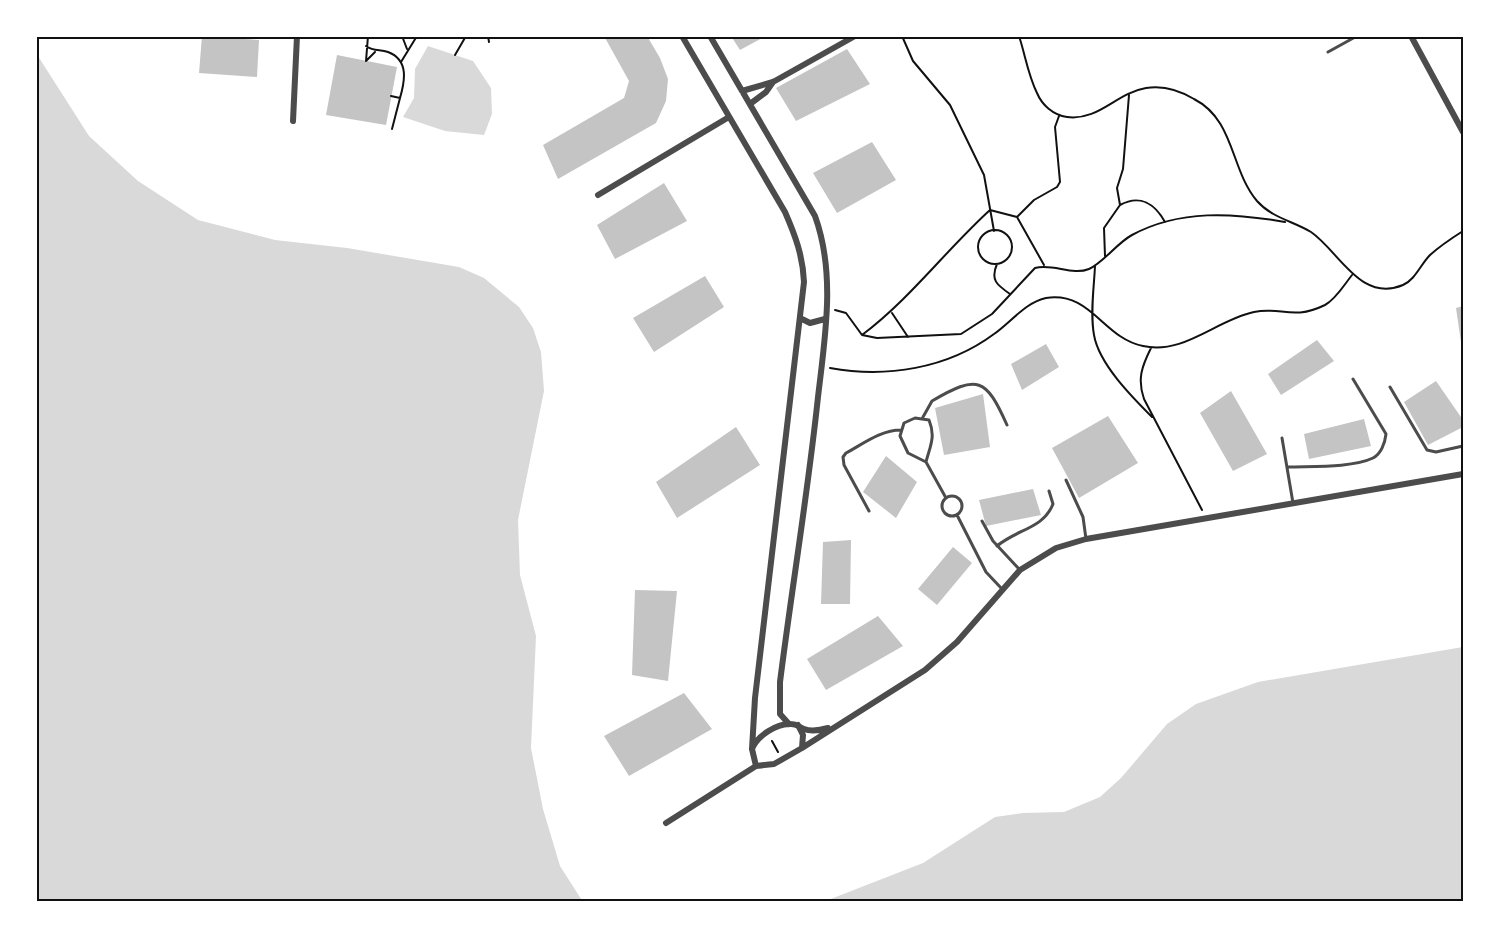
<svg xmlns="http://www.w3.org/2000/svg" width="1499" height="938" font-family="Rubik,sans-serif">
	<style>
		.water { fill: #d9d9d9 }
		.building { fill: #c4c4c4 }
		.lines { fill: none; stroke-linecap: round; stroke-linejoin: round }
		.path { stroke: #111; stroke-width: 2 }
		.service { stroke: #4c4c4c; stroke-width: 3 }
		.minor { stroke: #4c4c4c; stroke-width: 6 }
		.neatline { fill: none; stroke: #111; stroke-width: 2 }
	</style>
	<rect width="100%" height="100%" fill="#fff"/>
	<!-- water -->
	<path class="water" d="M428,46L473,61L491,88L492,114L484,135L445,131L403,117L414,98L415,69Z
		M36,53L89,136L138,181L198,220L275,240L347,248L459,267L484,278L519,307L533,328L541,352L544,391L518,520L520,575L536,636L531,748L543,809L560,866L583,902H36Z
		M1463,647V902H823L923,863L995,817L1023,813L1064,812L1100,797L1121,778L1167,724L1196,704L1258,682Z"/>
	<!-- building -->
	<path class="building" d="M202,36L259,40L257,77L199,73Z
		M604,36H647L660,58L668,79L666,101L656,123L558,179L543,145L624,98L629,81Z
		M731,36H766L740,50Z
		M847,49L870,84L796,121L776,88Z
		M337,55L397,67L386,125L326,115Z
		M872,142L896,180L837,213L813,173Z
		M664,183L687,221L615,259L597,225Z
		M705,276L724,307L654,352L633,318Z
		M1463,306V349H1462L1456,308Z
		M1317,340L1334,361L1281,395L1268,374Z
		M1046,344L1059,367L1022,390L1011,364Z
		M1436,381L1463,420V427L1428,445L1404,402Z
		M1231,391L1267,454L1233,471L1200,413Z
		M983,394L990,447L944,455L935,408Z
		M1108,416L1138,463L1079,498L1052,448Z
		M1364,419L1371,446L1309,459L1304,434Z
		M736,427L760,465L677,518L656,482Z
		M886,456L917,482L896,518L863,492Z
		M1033,489L1041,515L986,526L979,500Z
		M851,540L850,604H821L823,542Z
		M953,547L972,563L937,605L918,589Z
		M635,590L677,591L668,681L632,675Z
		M878,616L903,646L826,690L807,659Z
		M684,693L712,729L629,776L604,736Z"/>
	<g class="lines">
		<!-- path -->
		<path class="path" d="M402,36L407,49
			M488,36L489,42
			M902,36L913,61L950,105L984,175L994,231
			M1019,36C1025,54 1028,75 1037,93C1042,105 1053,115 1067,117C1099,121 1116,93 1146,88C1164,85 1179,90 1194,99C1235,120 1230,169 1257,201C1272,218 1293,221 1311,232C1339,251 1360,303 1403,285C1415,280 1421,264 1430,255C1440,246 1452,238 1463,231
			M366,46C374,52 380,49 388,52C409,60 405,81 400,98L391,96
			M455,55L466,36
			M366,61L368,36
			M366,61L375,52
			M401,62L417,36
			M392,129L400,98
			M1120,205C1140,194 1155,204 1165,222
			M1017,217L1034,200L1057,187L1060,182L1055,127L1059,116
			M978 247a17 17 0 1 1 34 0a17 17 0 1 1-34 0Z
			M1105,256L1104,228L1120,205L1117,188L1123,169L1129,95
			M997,264C990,280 997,285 1010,294
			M1095,266C1094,288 1090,313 1094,335C1099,364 1132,397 1152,417
			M835,310L846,313L862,335L877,338L961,334L992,314L1035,268C1053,263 1072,276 1089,269C1103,263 1117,243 1132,235C1180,209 1234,213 1285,222
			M892,313L908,337
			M862,335C910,299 946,250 990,210L1017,217L1044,265
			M1151,348C1142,366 1137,379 1144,399L1202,510
			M830,368C886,378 947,369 994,334C1010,323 1026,302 1046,298C1091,291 1103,338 1143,346C1184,355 1216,320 1254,312C1281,306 1292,321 1325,305C1336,299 1344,285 1352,275
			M772,741L778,752"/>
		<!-- service -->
		<path class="service" d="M243,36H249
			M1328,52L1357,36
			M1390,387L1427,450L1436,452L1463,446
			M923,417L932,401C978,374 986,378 1007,425
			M1282,438L1293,503
			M926,462L908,453L900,436L904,423L915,418L929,420C936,437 930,446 926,462L946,498
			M1288,467C1312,466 1352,468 1373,458C1381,454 1385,443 1386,434L1353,379
			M1066,480L1083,517L1086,539
			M942 506a10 10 0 1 1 20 0a10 10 0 1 1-20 0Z
			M869,511L844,465L843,457L846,453C863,444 881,430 901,430
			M957,515L986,572L1002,589
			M982,521L993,541L1019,569
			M997,546C1017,529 1043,529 1053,504L1049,491"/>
		<!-- minor -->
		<path class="minor" d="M682,36L785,212C795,235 803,256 804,282L755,698L752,749
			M710,36L815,216C836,274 825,337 818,397C808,492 792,587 780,682V714L789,724
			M1411,36L1463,132
			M742,91L773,82L855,36
			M750,104L766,92L773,82
			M293,121L297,36
			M598,195L729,117
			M800,318L810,323L825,319
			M798,725L803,735L802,748L774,764L756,766L752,749C757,736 777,723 791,724C797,724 799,727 804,729C812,732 821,730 828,728
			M802,748L925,670L957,642L1020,570L1056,548L1086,539L1463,474
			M666,823L756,766"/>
	</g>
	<!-- border -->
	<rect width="1499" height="938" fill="none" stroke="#ffffff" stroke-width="75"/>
	<rect x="38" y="38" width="1424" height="862" class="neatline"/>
</svg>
